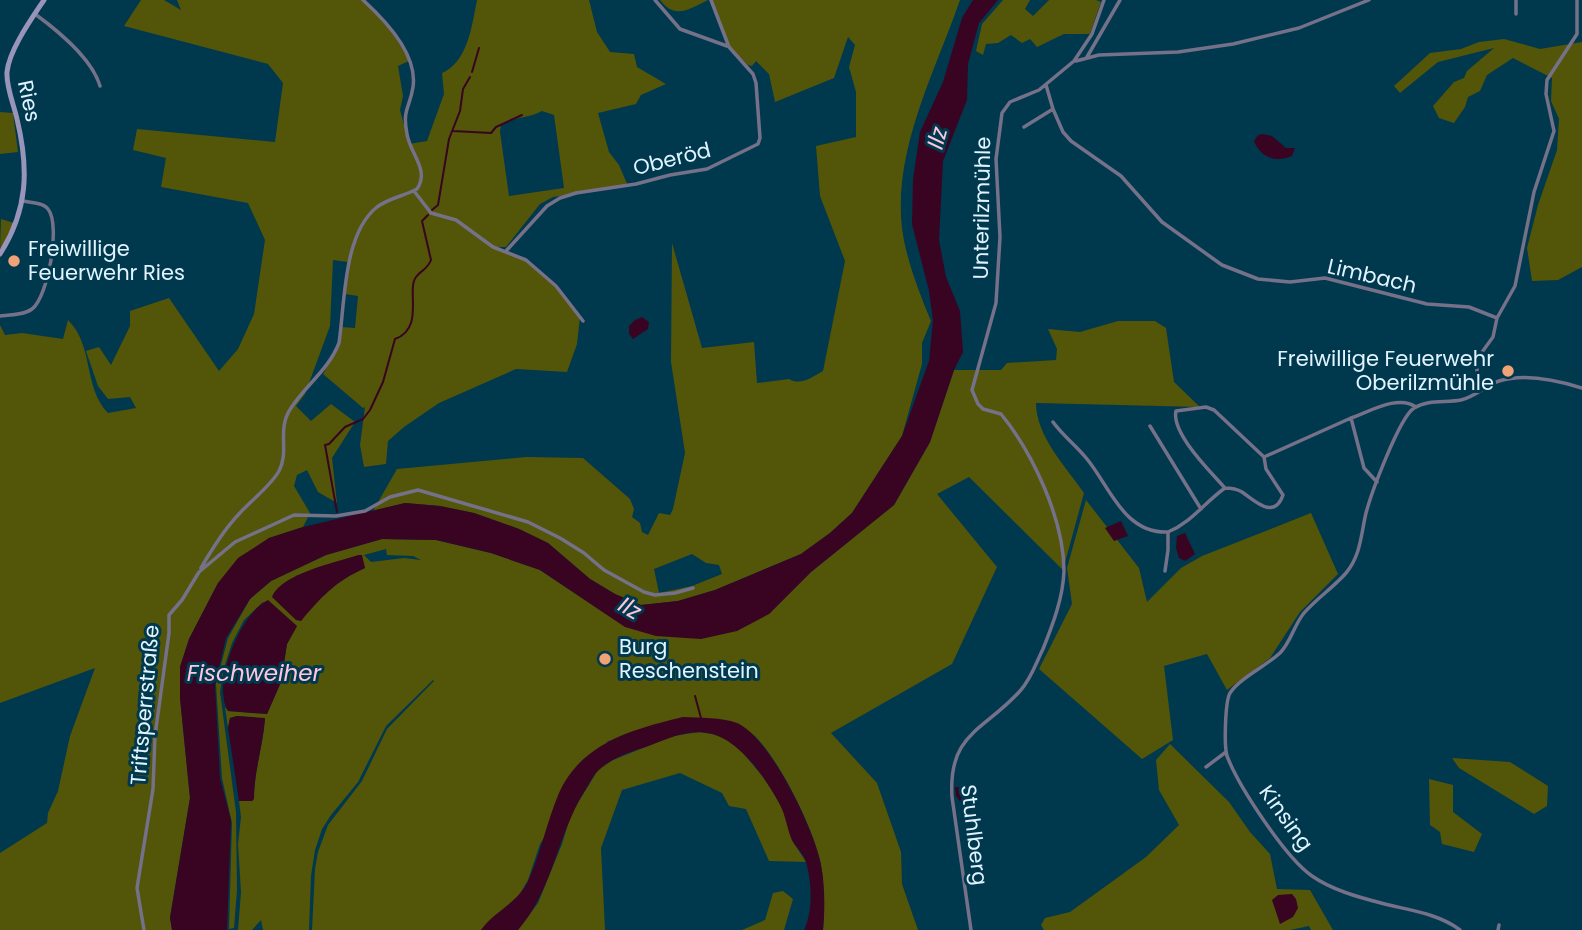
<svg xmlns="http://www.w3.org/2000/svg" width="1582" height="930" font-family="Poppins,sans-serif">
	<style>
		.green { fill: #535508; fill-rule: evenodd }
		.water { fill: #380422 }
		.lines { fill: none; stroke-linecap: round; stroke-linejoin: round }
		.stream { stroke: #380422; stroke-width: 2 }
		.street { stroke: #747189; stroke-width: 3.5 }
		.secondary { stroke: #9994b9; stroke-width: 5 }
		.poi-dot { fill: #efa376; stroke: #00384e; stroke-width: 2.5 }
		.labels { text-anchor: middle; stroke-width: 6; stroke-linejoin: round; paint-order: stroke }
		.street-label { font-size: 21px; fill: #e1f4fe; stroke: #00384e }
		.poi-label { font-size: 21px; fill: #e1f4fe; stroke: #00384e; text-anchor: start }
		.water-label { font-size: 23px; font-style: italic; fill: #fec7de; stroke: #00384e }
	</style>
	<rect width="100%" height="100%" fill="#00384e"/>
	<!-- green -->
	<path class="green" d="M141,0H164L181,10L177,0H363C382,18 398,38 409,61L398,66L403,96L400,110L409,144L427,141L444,94L442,73C468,62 472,25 477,0H589L597,32L610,52L634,54L637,67L666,84L641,95L636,104L598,113L609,152L619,165L628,186L553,197L540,204L506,247H495L526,260L556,286L580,317L577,344L567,372L516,369L439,403L404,427L388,441L386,464L364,467L360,445L365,407L363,408L323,374L336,351L341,327L355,328L358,296L345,294L348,262L333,260L330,326L305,394L296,406L311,421L331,404L355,422L332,458L337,503L318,492L307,470L297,475L294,486L310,513L303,527L269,538L218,583L189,639L180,667V698L190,798L170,917L172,930H0V853L47,823L48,813L58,791L70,736L95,668L0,703V325L5,335L22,333L63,339L68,320C94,345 83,387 108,413L136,408L130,397L108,399L98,386L86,351L99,347L111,365L130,326V311L169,298L219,371L238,349L254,314L265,240L248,203L161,187L166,158L133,150L137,129L275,142L283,83L268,64L124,26ZM542,111L554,115L564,188L509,196L500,132L501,124C515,117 529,118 542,111Z
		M660,0H708C690,9 675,20 660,0Z
		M711,0H960C935,72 893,150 902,228C906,259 919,292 931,321L922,343V364L902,436L852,513L830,533L801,554L715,590L678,601L641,605L615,594L590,579L548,543L519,529L474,513L440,506L405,503L373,511L397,469L526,457L583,458L630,499L634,509L632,517L640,523L642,532L648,535L659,513L670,515L673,509L685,453L671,362L672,243L702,348L754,342L757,383L789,379C801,386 812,377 823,371L845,261L820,196L816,146L856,137V92L849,67L855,45L848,37L834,78L775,102L769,74L756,61L752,66L748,65L729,47ZM692,554L706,563L719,565L722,574L692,586L659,593L654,569Z
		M1003,0H1030L1025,9L1033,16L1049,0H1096L1101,2L1090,34H1064L1037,47L1030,39L1022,43L1011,35L998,43L986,44L983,55L976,51L982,24Z
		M1504,39L1540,49L1582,42V267L1558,280L1532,281L1527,248L1538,205L1557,150L1559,119L1551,101L1552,78L1513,58L1487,75L1480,91L1468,97L1465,107L1454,123L1439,118L1433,106L1454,82L1464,78L1467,71L1494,48L1438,62L1400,93L1394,86L1430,53L1461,49L1479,42Z
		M0,112L13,113L18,152L0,154Z
		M1,219L14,223V225L0,249Z
		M1118,321H1155L1166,328L1174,382L1200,407L1036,403C1036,436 1066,467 1084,493L1063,570L969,477L937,494L997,567L952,664L831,733L877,783L901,852L902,884L918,930H823C825,911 824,878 820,860C811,824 781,763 755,736C750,732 743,728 737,724L608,741L540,844L528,880L517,899L481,930H312L315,869L318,852L328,825L362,781L387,729L434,681L433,680L386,726L358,782L331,815L322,829L315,850L311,876L309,930H263L261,920L252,930H238L241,892L238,844L241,817L239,801H252L254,798C254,771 263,746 265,719L237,716L230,718L228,728L225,707L228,711L267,714L281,682L287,644L297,626L263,602L244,620L232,643L224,668L220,692L236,812L237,890L234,928L229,929L232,823L222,778L216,684L228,638L250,599L271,581L326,555L382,539L436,540L491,553L540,570L624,626L769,614L811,572L894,505L930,442L954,370H1001L1007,363L1056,360L1057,349L1048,329L1080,332ZM386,549L387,555L413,556L421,560L404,558L371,562L364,555ZM359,555L365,568L342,579L322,597L295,576Z
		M1086,500L1139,568L1147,602L1181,568L1202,556L1311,513L1338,574L1300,612L1270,658L1227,690L1207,654L1164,666L1173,740L1142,759L1039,669L1072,604L1067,568Z
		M699,732L724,736L738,747L764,778L782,806L792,840L806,862L769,861L746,809L729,806L722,793L680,773L622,790L601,848L605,930H518L538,903L562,844L571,814L598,770L613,760L673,736Z
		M1170,744L1229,802L1250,832L1270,854L1277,889L1310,890L1333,930H1311L1309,926L1290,930H1044L1041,925L1045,918L1070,912L1146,857L1179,825L1159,790L1156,760Z
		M1452,758L1510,762L1548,786L1547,806L1534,814L1459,768Z
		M1429,779L1453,785V812L1482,834L1474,852L1442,844L1440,832L1430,825Z
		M783,891L793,899L784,930H742L765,920L773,893Z"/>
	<!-- water -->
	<path class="water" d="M973,0H998L979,23L968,64L967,100L943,161L939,240L946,277L960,311L963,352L954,370L930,442L894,505L811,572L769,614L737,631L701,639L656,636L625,627L540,570L491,553L436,540L382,539L326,555L271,581L250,599L226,638L215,685L220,778L231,820L227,930H172L170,918L190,798L180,698V667L189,639L218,583L238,558L269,538L303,527L405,503L440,506L474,513L519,529L548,543L590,579L615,594L641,605L678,601L715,590L801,554L830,533L852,513L902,436L929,361L933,320L929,291L912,224L913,179L920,132L943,82L962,18Z
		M1263,134L1272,136L1286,148H1295L1292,156C1276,163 1261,158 1254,141L1258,135Z
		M642,317L649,322L648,329L633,339L629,334V326L635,320Z
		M1121,521L1128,536L1114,541L1105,528Z
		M1185,533L1195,554L1185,561L1179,558L1176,548L1177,536Z
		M359,555H362L365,568C335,582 323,595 301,621L296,620L272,597C280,574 337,562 359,555Z
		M268,600L297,626L287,644L281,682L267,714L228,711C211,684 241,612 268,600Z
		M237,716L265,718C263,746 254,771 254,799L252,801H239L228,728L230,718Z
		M683,717C700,718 721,717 737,723C770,737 815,831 821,865C825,886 825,909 823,930H804C813,911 812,883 806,862C804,854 796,848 792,840C787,829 786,816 780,805C773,791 764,778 754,765C720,726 698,725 651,745C634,751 612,757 599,770C593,775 589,785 584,792C557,836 553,890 518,930H481C495,910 518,904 529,879C541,852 547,821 559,793C582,742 634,729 683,717Z
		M955,787C966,786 973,797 978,805L969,813L956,796Z
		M1292,894L1296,899L1298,908L1293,917L1280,924L1272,900L1278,895Z"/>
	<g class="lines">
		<!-- stream -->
		<path class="stream" d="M472,72L479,48
			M453,131L491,133L496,127L522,115
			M432,210L438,205L449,139L460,111L463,89L470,77
			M337,512L325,445L329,444L345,427L363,419L370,410L383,382L395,339C425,328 406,290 416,277C421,270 427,270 431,260L422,221L428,215
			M695,696L701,718"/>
		<!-- street -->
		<path class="street" d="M655,0L680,29L727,46
			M1516,0V14
			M35,14C57,30 92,59 100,86
			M1087,57L1120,0
			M1076,61L1099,55L1178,52L1233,44L1299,28L1369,0
			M1046,85L1053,109L1063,132L1071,141L1121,176L1162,222L1222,265L1258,279L1290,282L1325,278L1427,304L1469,307L1497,318L1493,337L1477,359V393
			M1024,127L1053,109
			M414,191L431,213L456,220L493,247L526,260L556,286L583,321
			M506,251L547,206L560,198L576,193L636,184L670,175L707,169L758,144L760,138L756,83L753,74L729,47L711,0
			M0,316C10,315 24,315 32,309C48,297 61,225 48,209C43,202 31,203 23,201
			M1497,318L1515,286L1534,192L1554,131L1546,94L1547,80L1577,34V0
			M1053,422C1063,436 1076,445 1087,459C1110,487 1124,534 1168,532
			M1150,426L1201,509
			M1377,482L1364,468L1351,418C1369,412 1398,394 1416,407
			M1224,487C1210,471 1171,433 1176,411L1206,407L1214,410L1264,457
			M201,568C212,549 223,531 238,515C251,500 270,487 279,471C290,450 276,430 291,408C306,385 329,369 339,343C345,303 343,234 377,207C389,198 404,196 417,189C430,170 410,154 407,134C402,109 410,108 413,87C418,54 385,20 363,0
			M1165,571L1168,550V532C1192,522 1205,502 1225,488C1230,488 1237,489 1242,492C1254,500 1274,521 1283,495L1266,469L1264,457L1351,418
			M1206,767L1226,752
			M144,930L137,888L153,789L155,736L169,633V615L182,600L199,572L235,542L294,515L336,516L365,511L390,497L418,490L528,522L560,538L584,553L604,570L644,592L655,595L675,593L693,588
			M971,930L952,797C948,733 984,731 1020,691C1031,679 1036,663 1043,649C1053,624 1063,598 1064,571C1064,520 1033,453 1001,414L983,409L978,404L972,390L996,303L1000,237L996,159L1002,113L1010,102L1039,90L1074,61L1092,34L1104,0
			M1460,930C1438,913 1407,910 1381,903C1358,897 1332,890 1312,876C1285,857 1239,787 1227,756C1224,746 1225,702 1230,693C1240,678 1266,666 1280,653C1291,642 1294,625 1304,613C1317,598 1334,587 1346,573C1361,555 1361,534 1366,513C1371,494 1399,418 1414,408C1428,399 1446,403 1461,400C1475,397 1485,386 1499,381C1524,373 1557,380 1582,388
			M1498,930L1499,925"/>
		<!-- secondary -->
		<path class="secondary" d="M0,254C28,210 29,169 17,119C14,105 6,87 7,72C9,50 32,18 44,0"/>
	</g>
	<!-- markers -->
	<g class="poi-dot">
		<circle cx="14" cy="261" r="7"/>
		<circle cx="1508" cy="371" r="7"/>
		<circle cx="605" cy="659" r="7"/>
	</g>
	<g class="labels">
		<!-- street labels -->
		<g class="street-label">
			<text transform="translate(29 101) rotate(78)" y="7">Ries</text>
			<text transform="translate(672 159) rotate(-14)" y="7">Oberöd</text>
			<text transform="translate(982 208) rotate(-89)" y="7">Unterilzmühle</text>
			<text transform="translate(1372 276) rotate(13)" y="7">Limbach</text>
			<text transform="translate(145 705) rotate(-85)" y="7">Triftsperrstraße</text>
			<text transform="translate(1286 818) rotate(54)" y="7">Kinsing</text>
			<text transform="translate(974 835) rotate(83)" y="7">Stuhlberg</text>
		</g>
		<!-- poi labels -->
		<g class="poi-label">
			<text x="28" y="256">Freiwillige<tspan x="28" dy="24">Feuerwehr Ries</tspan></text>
			<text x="1494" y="366" text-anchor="end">Freiwillige Feuerwehr<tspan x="1494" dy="24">Oberilzmühle</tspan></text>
			<text x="619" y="654">Burg<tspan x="619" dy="24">Reschenstein</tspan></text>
		</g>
		<!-- water labels -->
		<g class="water-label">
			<text transform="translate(937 138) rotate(-75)" y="8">Ilz</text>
			<text transform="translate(630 608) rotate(30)" y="8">Ilz</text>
			<text x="254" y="681">Fischweiher</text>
		</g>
	</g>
</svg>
